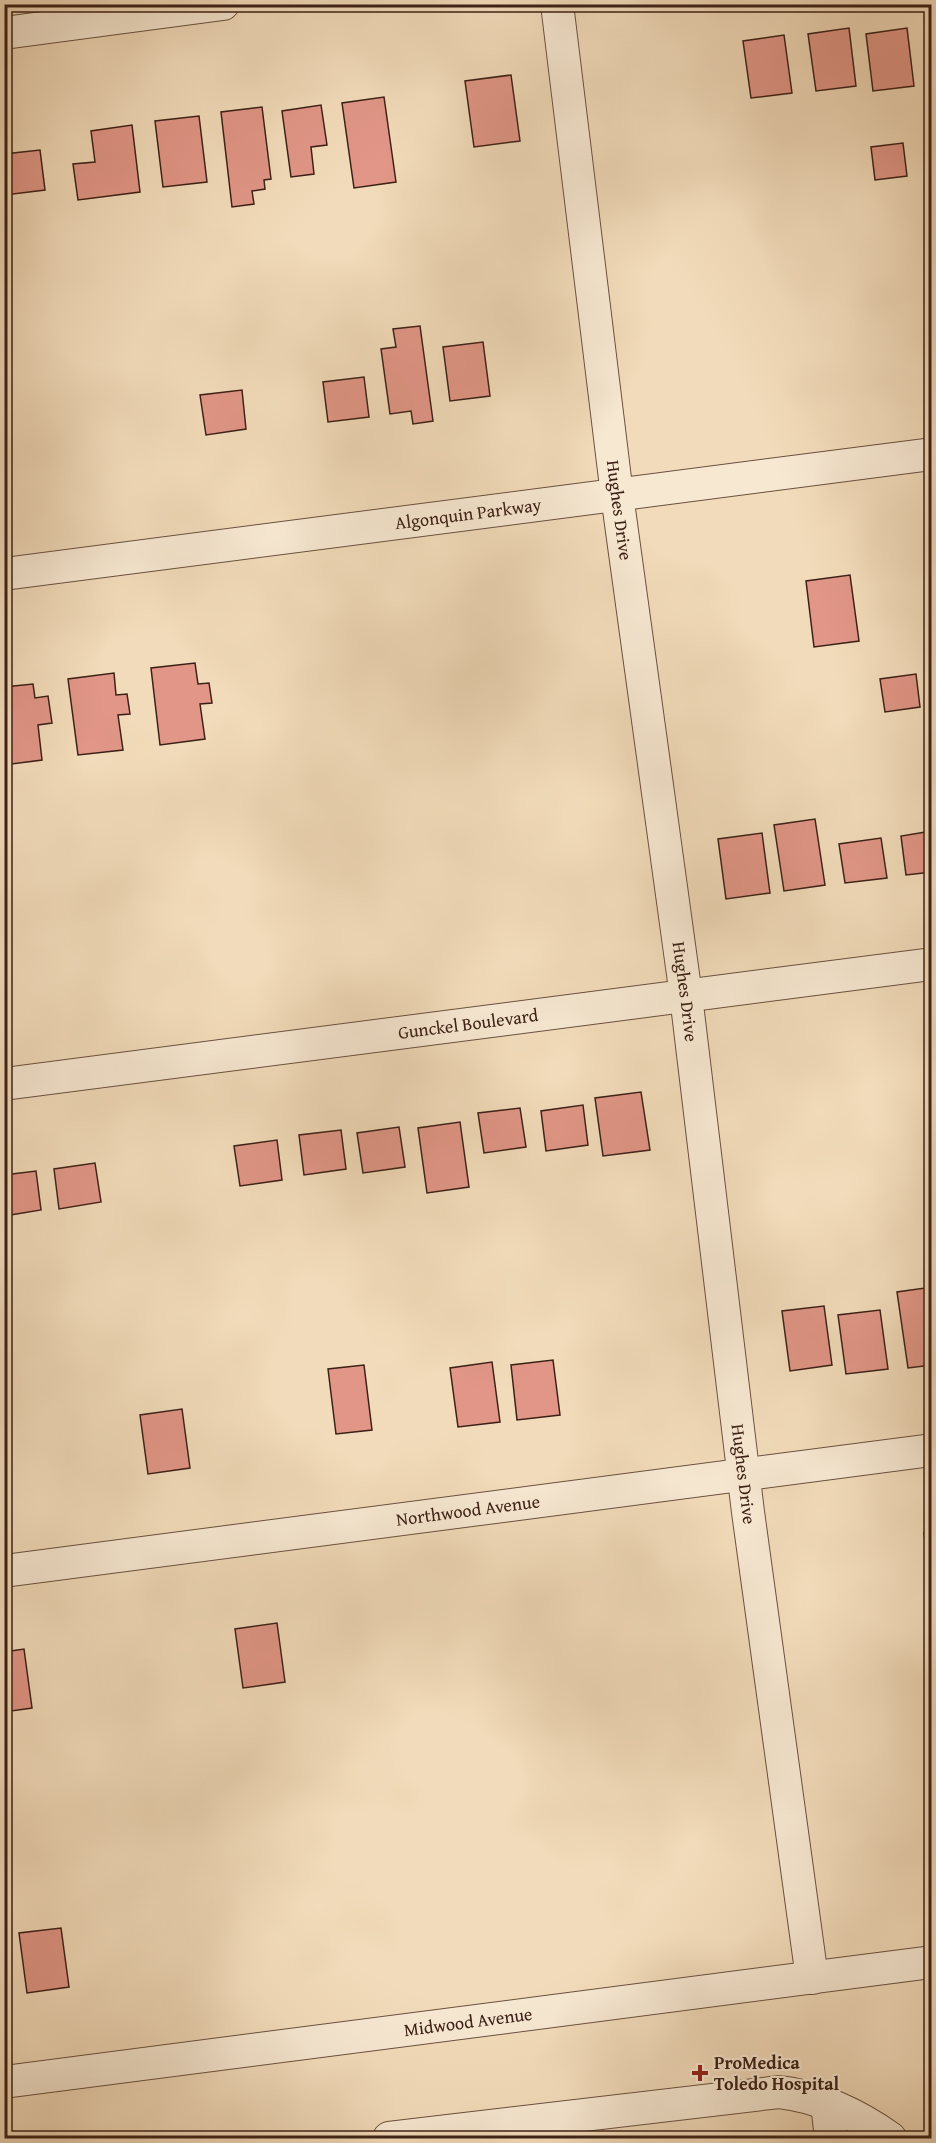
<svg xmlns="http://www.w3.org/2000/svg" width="936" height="2143" font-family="'Gentium Book Plus',serif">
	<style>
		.building { fill: #e19687; stroke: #3c2116; stroke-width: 1.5 }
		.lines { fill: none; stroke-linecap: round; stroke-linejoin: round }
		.street-casing { stroke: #6a503f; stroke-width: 34 }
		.street { stroke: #f7e8d2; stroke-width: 32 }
		.poi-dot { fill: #8f2418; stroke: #f7e8d2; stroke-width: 2 }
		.labels { text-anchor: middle; stroke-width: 4.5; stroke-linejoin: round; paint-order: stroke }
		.street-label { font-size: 18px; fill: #3c2116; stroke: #f7e8d2 }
		.poi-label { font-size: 18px; font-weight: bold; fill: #3c2116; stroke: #f7e8d2; text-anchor: start }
	</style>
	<rect width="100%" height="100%" fill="#f2dbba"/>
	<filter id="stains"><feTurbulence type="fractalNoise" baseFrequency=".00333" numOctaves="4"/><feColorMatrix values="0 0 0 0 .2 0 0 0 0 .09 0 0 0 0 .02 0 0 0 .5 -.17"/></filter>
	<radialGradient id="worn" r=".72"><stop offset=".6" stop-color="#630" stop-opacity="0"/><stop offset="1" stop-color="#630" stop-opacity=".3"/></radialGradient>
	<!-- building -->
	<path class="building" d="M927,15H932V52Z
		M849,28L856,86L816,91L808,34Z
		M907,28L914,86L873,91L866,34Z
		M784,35L792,93L751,98L743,41Z
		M511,75L520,141L474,147L465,81Z
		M384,97L396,182L354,188L342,103Z
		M321,105L327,145L311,147L314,174L291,177L282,111Z
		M262,107L271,179L264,180L265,189L252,191L254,204L232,207L221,112Z
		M926,114H932V147H931Z
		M199,116L207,182L163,187L155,121Z
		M132,125L140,192L78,200L73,164L95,162L91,131Z
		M903,143L907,176L875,180L871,147Z
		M40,150L45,190L5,195L4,154Z
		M420,326L433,421L413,424L411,411L390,414L381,349L396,347L393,329Z
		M483,342L490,396L450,401L443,347Z
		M364,377L369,417L328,422L323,382Z
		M242,390L246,429L206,435L200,395Z
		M850,575L859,641L814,647L806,581Z
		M195,663L198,684L209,683L212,703L200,704L205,739L160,745L151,668Z
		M114,673L116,695L127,694L130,714L118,715L123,750L78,755L68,679Z
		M916,674L920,707L885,712L880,679Z
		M33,684L35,698L48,696L52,723L38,725L42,760L4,765V687Z
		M815,819L825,885L784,891L774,825Z
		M932,831V872L906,875L901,836Z
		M762,833L770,893L726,899L718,839Z
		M881,838L887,878L845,883L839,844Z
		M641,1092L650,1150L603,1156L595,1098Z
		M583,1105L588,1145L546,1151L541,1111Z
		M520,1108L526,1147L484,1153L478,1113Z
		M460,1122L469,1187L427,1193L418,1128Z
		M399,1127L405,1167L363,1173L357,1133Z
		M341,1130L346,1169L304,1175L299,1135Z
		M277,1140L282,1180L240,1186L234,1146Z
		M95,1163L101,1202L59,1209L54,1169Z
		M36,1171L41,1210L4,1216V1175Z
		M932,1287V1365L908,1368L897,1292Z
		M824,1306L832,1365L790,1371L782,1311Z
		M880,1310L888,1369L846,1374L838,1315Z
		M553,1360L560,1415L517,1420L511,1365Z
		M492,1362L500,1422L458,1427L450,1368Z
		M364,1365L372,1430L336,1434L328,1369Z
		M182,1409L190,1468L148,1474L140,1415Z
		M932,1532V1591L924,1533Z
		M277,1623L285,1682L243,1688L235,1629Z
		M24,1649L32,1708L4,1712V1652Z
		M61,1928L69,1987L27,1993L19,1933Z"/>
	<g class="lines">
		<!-- street casing -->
		<g class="street-casing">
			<g id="street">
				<path id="s1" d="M557,4L617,495L686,996L748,1512L812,1978"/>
				<path d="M4,33L223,4"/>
				<path id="s2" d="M4,574L932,454"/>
				<path id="s3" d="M4,1084L932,964"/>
				<path id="s4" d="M4,1571L932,1450"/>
				<path id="s5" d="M4,2082L932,1962"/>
				<path d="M827,2104L831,2138"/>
				<path d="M389,2138L779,2092C818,2096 858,2115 890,2138"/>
			</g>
		</g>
		<!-- street -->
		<use href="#street" class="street"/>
	</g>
	<!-- markers -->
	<path class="poi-dot" d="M697 2064h6v6h6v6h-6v6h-6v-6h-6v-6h6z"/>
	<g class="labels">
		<!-- street labels -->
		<g class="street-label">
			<text dy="6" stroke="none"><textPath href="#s1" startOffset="510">Hughes Drive</textPath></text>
			<text dy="6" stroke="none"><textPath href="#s2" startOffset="468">Algonquin Parkway</textPath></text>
			<text dy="6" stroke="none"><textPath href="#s1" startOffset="996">Hughes Drive</textPath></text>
			<text dy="6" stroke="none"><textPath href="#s3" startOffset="468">Gunckel Boulevard</textPath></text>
			<text dy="6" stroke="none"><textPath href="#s1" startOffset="1482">Hughes Drive</textPath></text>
			<text dy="6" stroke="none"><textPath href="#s4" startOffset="468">Northwood Avenue</textPath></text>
			<text dy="6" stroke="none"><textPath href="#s5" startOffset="468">Midwood Avenue</textPath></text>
		</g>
		<!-- poi labels -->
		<g class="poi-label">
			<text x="714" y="2069">ProMedica<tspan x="714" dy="21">Toledo Hospital</tspan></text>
		</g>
	</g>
	<!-- margin -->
	<rect width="936" height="2143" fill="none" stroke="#f2dbba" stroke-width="24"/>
	<rect x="6" y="6" width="924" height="2131" fill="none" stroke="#3c2116" stroke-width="3"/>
	<rect x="12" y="12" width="912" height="2119" fill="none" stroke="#3c2116" stroke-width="1.5"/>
	<rect width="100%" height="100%" filter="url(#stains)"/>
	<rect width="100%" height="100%" fill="url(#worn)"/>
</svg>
